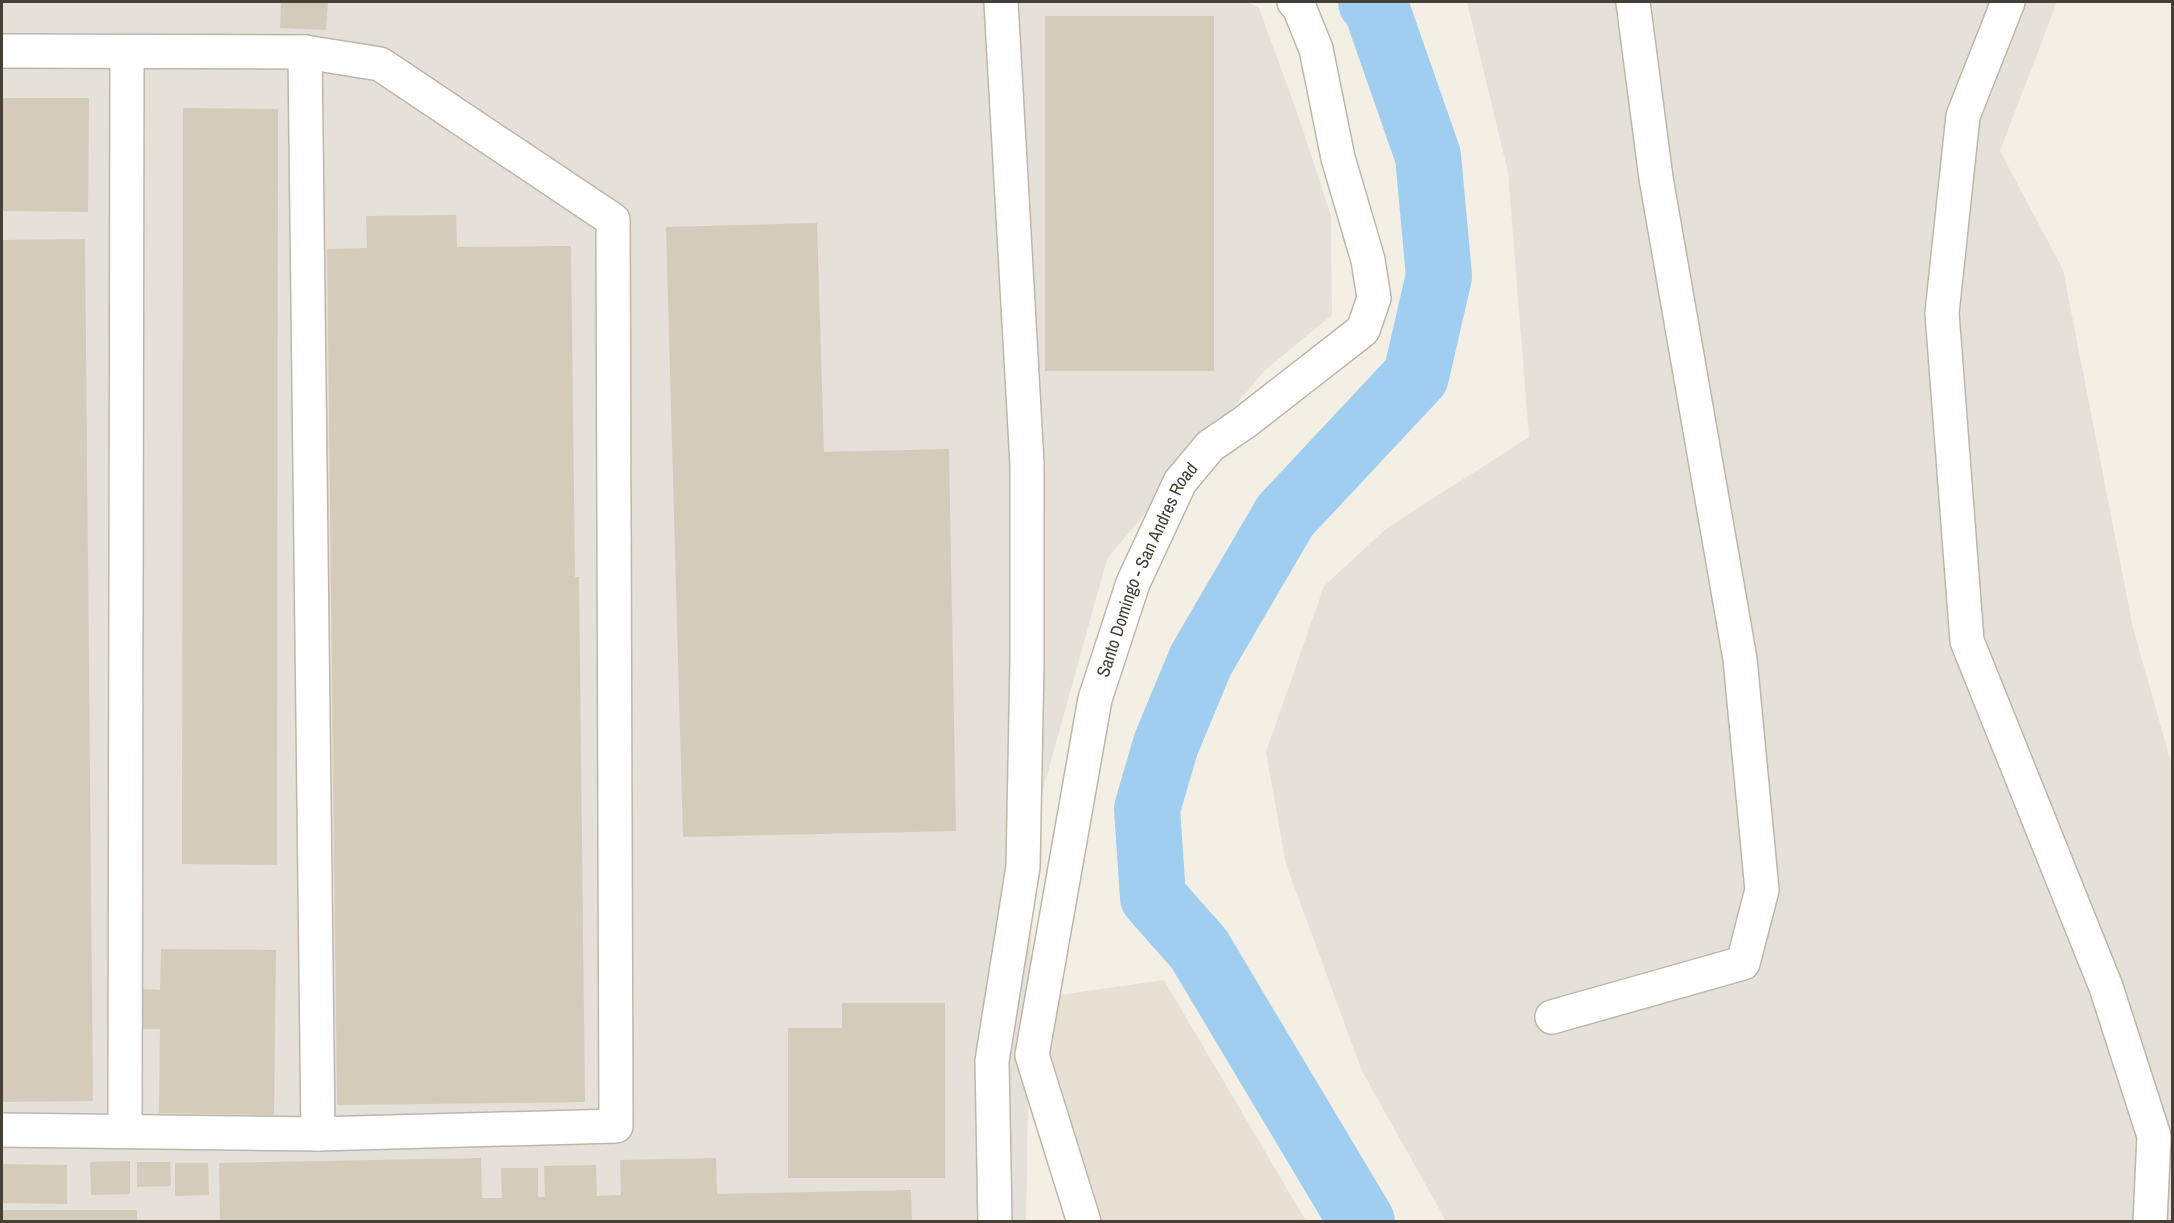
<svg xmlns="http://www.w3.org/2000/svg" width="2174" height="1223" font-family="'Archivo Narrow',sans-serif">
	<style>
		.residential { fill: #e7e1d3 }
		.industrial { fill: #e5e0da }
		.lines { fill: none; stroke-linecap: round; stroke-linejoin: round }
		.river { stroke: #a0cef0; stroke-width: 66 }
		.building { fill: #d4cbba }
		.minor-casing { stroke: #beb7a8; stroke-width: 36 }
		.minor { stroke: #fff; stroke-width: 33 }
		.labels { text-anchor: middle; stroke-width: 4.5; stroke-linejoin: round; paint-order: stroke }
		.street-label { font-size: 18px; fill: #453f35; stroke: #fff }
	</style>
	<rect width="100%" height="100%" fill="#f3efe5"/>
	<!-- residential -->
	<path class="residential" d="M1164,980L1306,1221H1101L1038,1041L1045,997Z"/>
	<!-- industrial -->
	<path class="industrial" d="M2,2H1248L1259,8L1299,118L1331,216L1332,315L1265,370L1107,559L1033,826L1026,1221L2,1222Z
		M1467,2H2057L2000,151L2063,270L2133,628L2172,766V1221H1446L1362,1071L1286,864L1266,752L1324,586L1387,528L1529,437L1508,172Z"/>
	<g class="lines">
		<!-- river -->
		<path class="river" d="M1362,1222L1199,949L1153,897L1147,809L1166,744L1201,660L1285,516L1416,376L1439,276L1428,156L1376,7L1371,2"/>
	</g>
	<!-- building -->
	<path class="building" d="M281,2H328L326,30L280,28Z
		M1045,16H1214V371H1045Z
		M2,98H89L88,212L2,211Z
		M183,108L278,109L277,865L182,864Z
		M456,215L457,247L571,246L575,577H579L585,1102L337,1105L327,249L367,248L366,216Z
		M817,223L824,452L949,449L956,831L683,837L666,227Z
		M85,239L93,1101L2,1102V240Z
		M161,949L276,950L274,1115L159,1113L160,1029H142V989L160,990Z
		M842,1003H945V1178H788V1028H842Z
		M481,1158L482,1198H502L501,1168H538V1197H545L544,1166L596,1165L597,1196L621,1195L620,1160L716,1158L717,1194L911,1190L912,1222H220L219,1163Z
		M130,1161V1194L91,1195L90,1162Z
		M137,1162H170L171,1186L137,1187Z
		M175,1163H208L209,1195L175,1196Z
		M2,1164L67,1165V1204L2,1203Z
		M2,1210H137V1222H2Z"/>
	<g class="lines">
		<!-- minor casing -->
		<g class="minor-casing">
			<g id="minor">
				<path d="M2008,2L1963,116L1942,313L1967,641L2106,987L2154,1136L2150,1222"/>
				<path d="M2,51L305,52L380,64L613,220L616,1126L318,1134L2,1130"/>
				<path d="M305,52L318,1134"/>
				<path d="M1552,1017L1743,963L1762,890L1740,659L1656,178L1633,2"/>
				<path d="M125,1130L127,52"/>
				<path d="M995,1222L992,1061L1023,867L1027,662V464L1001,2"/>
				<path id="s1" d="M1084,1222L1032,1055L1095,699L1133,583L1180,482L1210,446L1245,422L1363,330L1374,298L1368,260L1338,158L1316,49L1299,7L1294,2"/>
			</g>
		</g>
		<!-- minor -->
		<use href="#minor" class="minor"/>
	</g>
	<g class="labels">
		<!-- street labels -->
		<g class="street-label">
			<text dy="6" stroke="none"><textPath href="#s1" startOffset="676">Santo Domingo - San Andres Road</textPath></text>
		</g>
	</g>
	<!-- border -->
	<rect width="2174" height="1223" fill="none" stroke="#453f35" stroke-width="6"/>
</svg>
